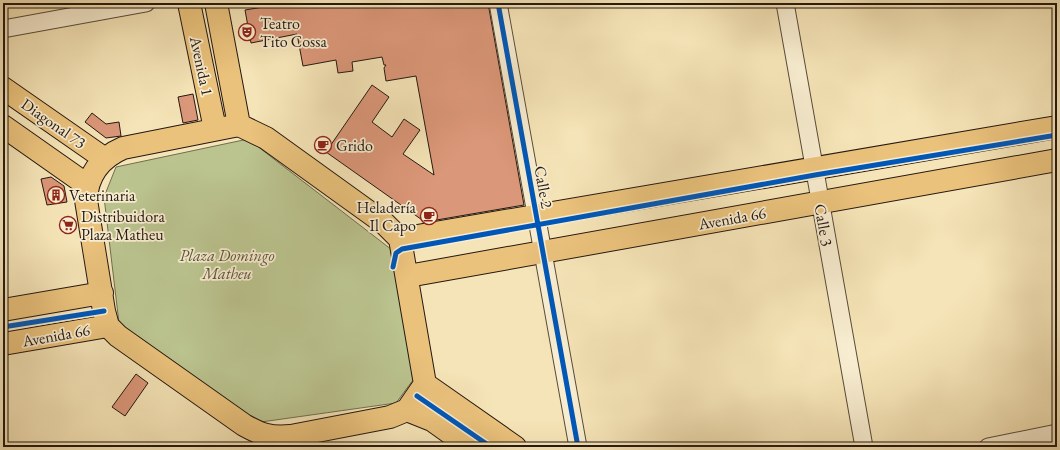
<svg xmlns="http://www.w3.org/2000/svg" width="1060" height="450" font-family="'EB Garamond',serif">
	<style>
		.green { fill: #bbc48f; stroke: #706e50 }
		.building { fill: #db9779; stroke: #241811 }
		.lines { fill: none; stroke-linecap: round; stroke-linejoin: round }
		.minor-casing { stroke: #584b3a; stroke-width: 19 }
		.major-casing { stroke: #241811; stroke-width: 24 }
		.minor { stroke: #f8edd0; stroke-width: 17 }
		.major { stroke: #eac27c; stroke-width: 22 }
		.cycleway-casing { stroke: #f8edd0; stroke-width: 8 }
		.cycleway { stroke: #0057b8; stroke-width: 5 }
		.labels { text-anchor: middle; stroke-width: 3.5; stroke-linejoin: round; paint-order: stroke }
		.poi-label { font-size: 16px; fill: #241811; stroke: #f8edd0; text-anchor: start }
		.street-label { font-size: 16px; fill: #241811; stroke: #f8edd0 }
		.park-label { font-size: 16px; font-style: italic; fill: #59543d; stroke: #f8edd0 }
	</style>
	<rect width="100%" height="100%" fill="#f5e4b7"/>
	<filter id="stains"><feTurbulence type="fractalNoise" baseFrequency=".005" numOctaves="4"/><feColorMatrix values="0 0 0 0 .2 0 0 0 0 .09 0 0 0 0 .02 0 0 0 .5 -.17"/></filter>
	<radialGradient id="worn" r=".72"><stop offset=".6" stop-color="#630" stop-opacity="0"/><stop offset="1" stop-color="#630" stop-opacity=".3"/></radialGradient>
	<!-- green -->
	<path class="green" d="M248,139L396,253L413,380L396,403L254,423L119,323L104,197L116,167Z"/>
	<!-- building -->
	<path class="building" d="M287,3H488L524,205L425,222L326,152L372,85L389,97L372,122L392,137L404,119L420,130L403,154L434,175L416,76L386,81L384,68L386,65H384L382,57L352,62L353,71L338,73L336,60L303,66L297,34L251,43L245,10Z
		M193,94L198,120L183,123L178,97Z
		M92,113L106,124L119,122L121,136L106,138L85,122Z
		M51,177L64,186L67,202L47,205L41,179Z
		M136,374L148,383L125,416L112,407Z"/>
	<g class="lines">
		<!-- minor casing -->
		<g class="minor-casing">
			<path id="minor" d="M498,3L578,447
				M785,3L864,447
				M3,29L146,3
				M988,447L1057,433"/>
		</g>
		<!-- major casing -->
		<g class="major-casing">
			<path id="major" d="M189,3L215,129
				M216,3L239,125
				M3,88L105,159
				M239,125L266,138L384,223L400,239L425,384L407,410L390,417L291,436C270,438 262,435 244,425L118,336L108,326L104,311L86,200C87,176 100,158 123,148Z
				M3,126L87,185
				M400,239L1057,127
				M408,276L1057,160
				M3,310L102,293
				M3,344L108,326
				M425,384L515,447
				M407,410L432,420L470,447"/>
		</g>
		<!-- minor -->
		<use href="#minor" class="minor"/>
		<!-- major -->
		<use href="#major" class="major"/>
		<!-- cycleway casing -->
		<g class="cycleway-casing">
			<path id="cycleway" d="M498,3L578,447
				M393,267L396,253L402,249L815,175L1057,135
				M3,327L104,311
				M417,396L491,447"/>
		</g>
		<!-- cycleway -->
		<use href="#cycleway" class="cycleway"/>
	</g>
	<!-- icons -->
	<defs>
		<g id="theatre-ring" transform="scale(0.9)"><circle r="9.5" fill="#f8edd0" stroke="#8f2418" stroke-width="1.5"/><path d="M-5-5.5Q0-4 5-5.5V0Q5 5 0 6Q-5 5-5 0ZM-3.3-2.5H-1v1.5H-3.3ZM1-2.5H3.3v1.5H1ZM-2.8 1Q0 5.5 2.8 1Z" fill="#8f2418"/></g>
		<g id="cafe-ring" transform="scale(0.9)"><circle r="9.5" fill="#f8edd0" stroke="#8f2418" stroke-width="1.5"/><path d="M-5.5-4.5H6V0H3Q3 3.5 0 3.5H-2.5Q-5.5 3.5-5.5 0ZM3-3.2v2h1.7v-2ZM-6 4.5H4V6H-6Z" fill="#8f2418"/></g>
		<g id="building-ring" transform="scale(0.9)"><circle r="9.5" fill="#f8edd0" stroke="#8f2418" stroke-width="1.5"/><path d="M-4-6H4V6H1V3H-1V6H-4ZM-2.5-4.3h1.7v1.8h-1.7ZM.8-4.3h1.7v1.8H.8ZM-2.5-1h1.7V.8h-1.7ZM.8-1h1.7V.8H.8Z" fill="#8f2418"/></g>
		<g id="supermarket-ring" transform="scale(0.9)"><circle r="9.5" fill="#f8edd0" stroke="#8f2418" stroke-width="1.5"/><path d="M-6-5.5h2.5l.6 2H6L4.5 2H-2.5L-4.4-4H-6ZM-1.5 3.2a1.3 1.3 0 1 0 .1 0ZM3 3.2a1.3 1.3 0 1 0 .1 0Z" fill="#8f2418"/></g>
	</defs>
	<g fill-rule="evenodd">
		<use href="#theatre-ring" x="247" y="32"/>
		<use href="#cafe-ring" x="323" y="145"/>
		<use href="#building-ring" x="56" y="195"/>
		<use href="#cafe-ring" x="429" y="216"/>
		<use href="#supermarket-ring" x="68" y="225"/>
	</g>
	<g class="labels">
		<!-- poi labels -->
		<g class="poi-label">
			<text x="260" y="29">Teatro<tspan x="260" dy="18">Tito Cossa</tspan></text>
			<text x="336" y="151">Grido</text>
			<text x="69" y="201">Veterinaria</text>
			<text x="416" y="213" text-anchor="end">Heladería<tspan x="416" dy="18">Il Capo</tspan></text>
			<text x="81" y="222">Distribuidora<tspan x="81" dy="18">Plaza Matheu</tspan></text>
		</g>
		<!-- street labels -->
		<g class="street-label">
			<text transform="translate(202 66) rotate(78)" y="6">Avenida 1</text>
			<text transform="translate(54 123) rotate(35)" y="6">Diagonal 73</text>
			<text transform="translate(544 187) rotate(80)" y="6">Calle 2</text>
			<text transform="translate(732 218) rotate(-10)" y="6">Avenida 66</text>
			<text transform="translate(824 225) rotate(80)" y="6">Calle 3</text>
			<text transform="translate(56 335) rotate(-10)" y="6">Avenida 66</text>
		</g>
		<!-- park labels -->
		<g class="park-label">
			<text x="227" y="261">Plaza Domingo<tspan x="227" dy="18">Matheu</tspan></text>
		</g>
	</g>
	<!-- margin -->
	<rect width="1060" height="450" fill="none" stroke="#f5e4b7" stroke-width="16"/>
	<rect x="4" y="4" width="1052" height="442" fill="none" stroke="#241811" stroke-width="2"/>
	<rect x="8" y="8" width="1044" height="434" fill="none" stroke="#241811"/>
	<rect width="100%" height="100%" filter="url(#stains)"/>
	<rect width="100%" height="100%" fill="url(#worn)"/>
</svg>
